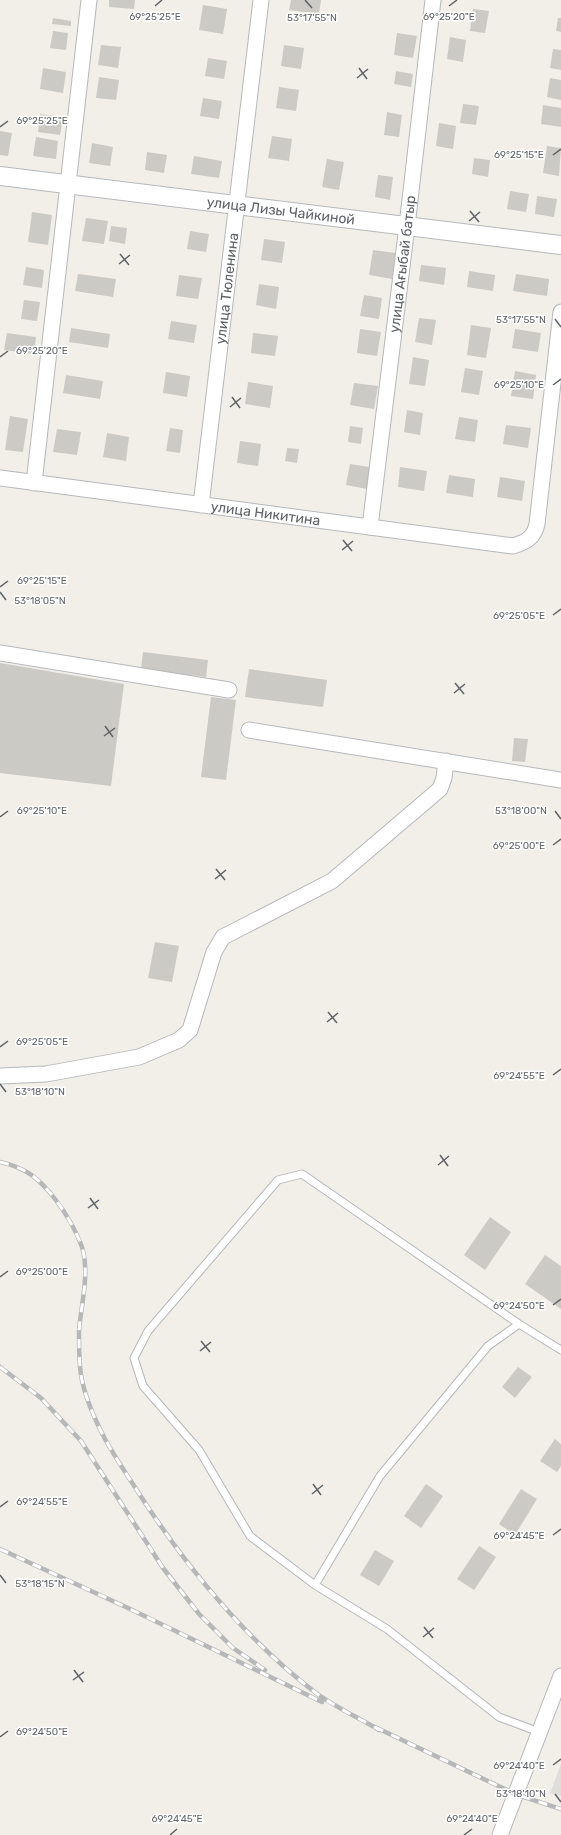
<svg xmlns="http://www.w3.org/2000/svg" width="561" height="1835" font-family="Rubik,sans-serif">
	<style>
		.industrial { fill: #e0deda }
		.building { fill: #cccac5 }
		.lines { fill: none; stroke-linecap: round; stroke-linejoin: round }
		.service-casing { stroke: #b5b8bc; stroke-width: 9 }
		.minor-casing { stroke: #b5b8bc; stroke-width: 17 }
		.tertiary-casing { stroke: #b5b8bc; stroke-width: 20 }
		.service { stroke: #fff; stroke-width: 7 }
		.minor { stroke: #fff; stroke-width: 15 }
		.tertiary { stroke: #fff; stroke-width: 18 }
		.rail-casing { stroke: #b6b7b8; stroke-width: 4.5 }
		.rail { stroke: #fff; stroke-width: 3; stroke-dasharray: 9; stroke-linecap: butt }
		.ticks { fill: none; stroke: #5f6368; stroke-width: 1.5 }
		.labels { text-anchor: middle; stroke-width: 3; stroke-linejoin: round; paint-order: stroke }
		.street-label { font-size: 14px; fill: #5f6368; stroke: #fff }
		.ticks-label { font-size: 10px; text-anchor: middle; fill: #5f6368; stroke: #fff; stroke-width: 3; stroke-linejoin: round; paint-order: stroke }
	</style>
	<rect width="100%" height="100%" fill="#f1efe8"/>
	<!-- industrial -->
	<path class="industrial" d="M561,1764V1796L550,1793Z"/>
	<!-- building -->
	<path class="building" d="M109,0H135L134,9L109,7Z
		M291,0H321L319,14L289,10Z
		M203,5L227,9L223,34L199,30Z
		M473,9L489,11L485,33L470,31Z
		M53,18L71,21V26L52,24Z
		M558,18H561V32L556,31Z
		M53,31L68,33L66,50L50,48Z
		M397,33L417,36L413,58L394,55Z
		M450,37L466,40L463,62L447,59Z
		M101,45L121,47L118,68L98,65Z
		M284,45L304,48L301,69L281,66Z
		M553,49L561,50V70L550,68Z
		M208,58L227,61L224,79L205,76Z
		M43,68L66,72L63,93L40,89Z
		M396,71L413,74L411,87L394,84Z
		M99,77L119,80L116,100L96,98Z
		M550,78L561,80V100L547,97Z
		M279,87L299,90L296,111L276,108Z
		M203,98L222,101L219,119L200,116Z
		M463,104L479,106L476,125L460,123Z
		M543,105L561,108V127L541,124Z
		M387,112L402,115L399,137L384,135Z
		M40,114L63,117L60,135L38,132Z
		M439,123L456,126L453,149L436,146Z
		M0,131L12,133L8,156L0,155Z
		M272,136L292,139L289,161L268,158Z
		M36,137L58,141L56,159L33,156Z
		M92,143L113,147L110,166L89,163Z
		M547,146L561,148L559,176L543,173Z
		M147,152L167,155L164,173L145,170Z
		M194,156L222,161L219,178L191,174Z
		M474,158L490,160L488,177L472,174Z
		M327,159L344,162L339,190L322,187Z
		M378,175L393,177L390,200L375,197Z
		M510,191L529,194L526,212L507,209Z
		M537,196L557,199L554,217L535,214Z
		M32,212L52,215L48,245L28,242Z
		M86,218L108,221L104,244L82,241Z
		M111,226L127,228L125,244L109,241Z
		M190,231L209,234L206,252L187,249Z
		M264,239L285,242L282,263L261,260Z
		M373,250L396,253L392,279L369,275Z
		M421,265L446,268L444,285L419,281Z
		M26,267L44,270L42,288L23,285Z
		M469,271L495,275L493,291L467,287Z
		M78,274L116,279L113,297L75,291Z
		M516,274L549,279L547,296L513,291Z
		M179,275L202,278L198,299L176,296Z
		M259,284L279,287L276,309L256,305Z
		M364,295L382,298L379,319L360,316Z
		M24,300L40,302L37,321L21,319Z
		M419,318L436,320L432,345L415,342Z
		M171,321L197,325L194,343L168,339Z
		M471,325L491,328L486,358L467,355Z
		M71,328L110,334L108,348L69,342Z
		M360,329L381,332L377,356L357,353Z
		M515,329L541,333L538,352L512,348Z
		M7,333L36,337L34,354L4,350Z
		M253,333L278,336L275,356L251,353Z
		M413,357L429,360L425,386L409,384Z
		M465,368L483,371L479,395L461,392Z
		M515,371L536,375L533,399L511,396Z
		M166,372L190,376L187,397L163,393Z
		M66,375L103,381L100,399L63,393Z
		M248,382L273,386L270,408L245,404Z
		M354,383L378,386L374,409L350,405Z
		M407,410L423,413L420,435L404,432Z
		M10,416L28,419L23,452L5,450Z
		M459,417L478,420L475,442L455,439Z
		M506,425L531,428L528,448L503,444Z
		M350,426L363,428L361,444L348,442Z
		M170,428L183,430L180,453L166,451Z
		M57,429L81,432L77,455L53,452Z
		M107,433L129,437L126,461L103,457Z
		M240,441L261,444L258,466L237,463Z
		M287,448L299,449L297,463L285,461Z
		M350,464L370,467L367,489L346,485Z
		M400,467L427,471L424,491L398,487Z
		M449,475L475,479L473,497L446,493Z
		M500,477L525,481L522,501L497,497Z
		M143,652L208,660L206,677L141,669Z
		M0,663L124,684L111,786L0,773Z
		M249,669L327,680L323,707L245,697Z
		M211,697L236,700L226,780L201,777Z
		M514,738L528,739L525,762L512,761Z
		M155,942L179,946L172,982L148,978Z
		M490,1217L511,1232L485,1270L464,1255Z
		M545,1255L561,1266V1309L525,1284Z
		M518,1367L532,1377L515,1398L502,1387Z
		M555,1439L561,1444V1466L557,1472L540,1461Z
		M426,1484L443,1496L421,1528L404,1516Z
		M521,1489L537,1499L515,1535L499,1524Z
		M479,1546L496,1557L474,1590L457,1579Z
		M375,1550L394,1561L379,1586L360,1575Z"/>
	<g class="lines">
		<!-- service casing -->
		<g class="service-casing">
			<path id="service" d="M315,1585L250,1536L199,1450L143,1386L134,1358L148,1331L278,1180L302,1174L519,1324
				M539,1732L499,1717L387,1629L315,1585L380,1476L488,1346L519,1324L561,1350"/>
		</g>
		<!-- minor casing -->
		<g class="minor-casing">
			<g id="minor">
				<path id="s1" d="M0,478L513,546C526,542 534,538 537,524L561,312"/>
				<path d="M34,483L89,0"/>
				<path id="s2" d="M201,505L261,0"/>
				<path id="s3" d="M370,527L407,226L433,0"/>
				<path d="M0,653L229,690"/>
				<path d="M249,730L561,780"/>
				<path d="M0,1076L46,1074L139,1057L179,1040L190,1030L214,952L223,937L332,881L440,789L444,778L446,761"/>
				<path d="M500,1835L561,1676"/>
			</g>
		</g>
		<!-- tertiary casing -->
		<g class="tertiary-casing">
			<g id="tertiary">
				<path id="s4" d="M0,176L561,245"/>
			</g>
		</g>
		<!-- service -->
		<use href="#service" class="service"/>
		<!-- minor -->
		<use href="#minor" class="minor"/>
		<!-- tertiary -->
		<use href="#tertiary" class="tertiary"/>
		<!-- rail casing -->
		<g class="rail-casing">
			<path id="rail" d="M0,1162C26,1168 39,1178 55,1199C66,1213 76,1231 82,1247C90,1274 81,1304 79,1331C79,1342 79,1355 80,1367C82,1391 94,1418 105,1439C115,1457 127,1475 138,1492C187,1568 244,1638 316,1693C335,1707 359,1718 379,1730
				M0,1367L41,1398L81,1441L163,1568L199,1614L233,1648L265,1670
				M0,1549L128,1608L322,1702
				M375,1727L515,1794L561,1809"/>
		</g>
		<!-- rail -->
		<use href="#rail" class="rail"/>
	</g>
	<!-- ticks -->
	<path class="ticks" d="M305,0L312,8M155,6L162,0M449,6L457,0M359,68L367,79M357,78L368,69M0,127L8,121M553,155L561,149M470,211L479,222M469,221L480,212M120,254L129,265M119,264L130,255M555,319L561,327M0,357L8,351M553,385L561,379M232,397L240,408M230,407L241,398M343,540L352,551M342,550L353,541M0,587L8,581M0,592L6,600M553,615L561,609M455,683L464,694M454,693L465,684M105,726L113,737M104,736L115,728M555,811L561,819M0,817L8,811M553,845L561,839M216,869L225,880M215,879L226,870M328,1012L337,1023M327,1022L338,1013M0,1047L8,1041M553,1075L561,1069M0,1084L6,1092M440,1155L448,1166M438,1165L449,1156M90,1198L98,1209M88,1208L99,1200M0,1277L8,1271M553,1305L561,1299M201,1341L210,1352M200,1351L211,1342M313,1484L321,1495M312,1494L323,1485M0,1507L8,1501M553,1535L561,1529M0,1575L6,1583M424,1627L433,1638M423,1637L434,1628M74,1670L83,1682M73,1680L84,1672M0,1737L8,1731M553,1765L561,1759M555,1794L561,1802M170,1835L177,1829M464,1835L472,1829"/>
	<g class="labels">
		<!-- street labels -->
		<g class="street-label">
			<text dy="5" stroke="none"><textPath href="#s4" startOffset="283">улица Лизы Чайкиной</textPath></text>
			<text dy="5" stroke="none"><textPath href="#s3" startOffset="265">улица Ағыбай батыр</textPath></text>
			<text dy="5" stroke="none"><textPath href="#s2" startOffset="218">улица Тюленина</textPath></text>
			<text dy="5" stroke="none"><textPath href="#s1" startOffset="268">улица Никитина</textPath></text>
		</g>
	</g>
	<g class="ticks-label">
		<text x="155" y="20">69°25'25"E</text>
		<text x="449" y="20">69°25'20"E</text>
		<text x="312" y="21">53°17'55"N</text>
		<text x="42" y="124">69°25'25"E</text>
		<text x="519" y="158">69°25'15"E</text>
		<text x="521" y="323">53°17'55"N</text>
		<text x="42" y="354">69°25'20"E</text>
		<text x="519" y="388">69°25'10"E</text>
		<text x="42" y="584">69°25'15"E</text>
		<text x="40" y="604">53°18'05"N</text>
		<text x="519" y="619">69°25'05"E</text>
		<text x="521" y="814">53°18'00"N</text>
		<text x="42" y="814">69°25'10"E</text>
		<text x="519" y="849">69°25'00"E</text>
		<text x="42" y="1045">69°25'05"E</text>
		<text x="519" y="1079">69°24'55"E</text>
		<text x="40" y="1095">53°18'10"N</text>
		<text x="42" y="1275">69°25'00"E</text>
		<text x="519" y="1309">69°24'50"E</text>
		<text x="42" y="1505">69°24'55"E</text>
		<text x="519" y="1539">69°24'45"E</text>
		<text x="40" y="1587">53°18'15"N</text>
		<text x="42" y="1735">69°24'50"E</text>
		<text x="519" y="1769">69°24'40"E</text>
		<text x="521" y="1797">53°18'10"N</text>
		<text x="177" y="1822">69°24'45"E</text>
		<text x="472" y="1822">69°24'40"E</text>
	</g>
</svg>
